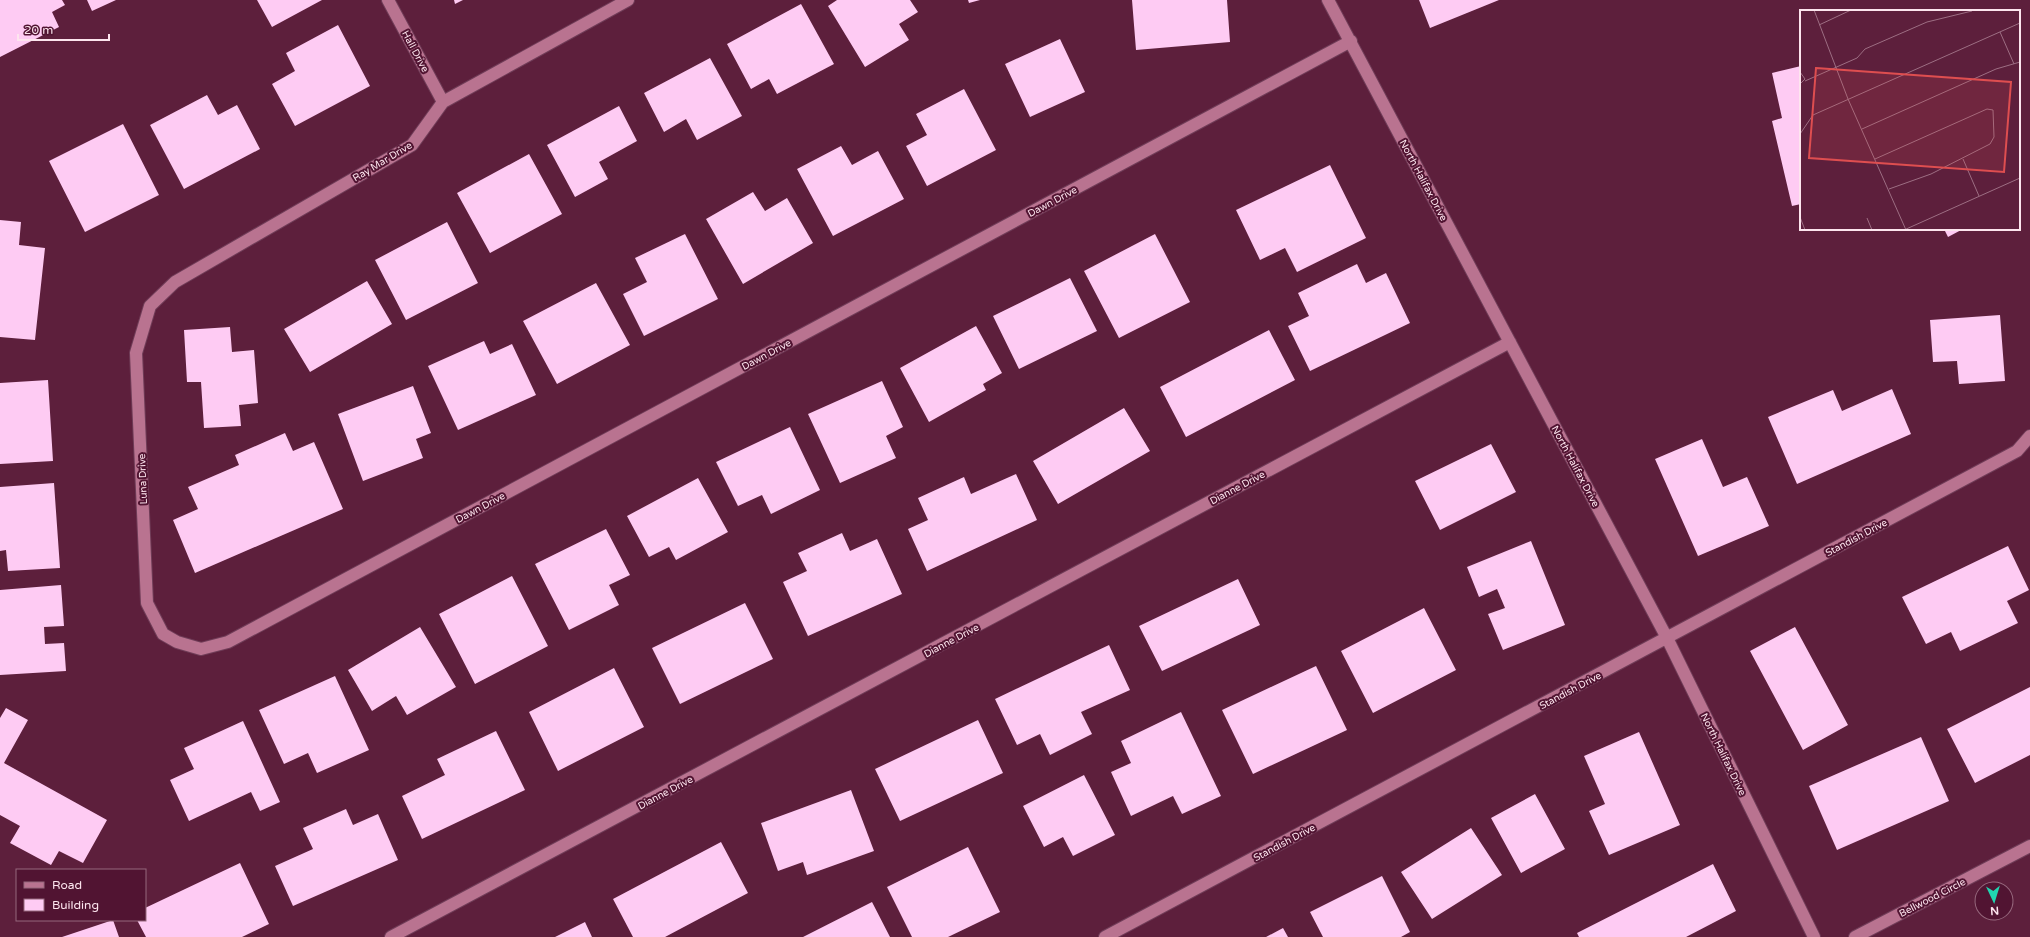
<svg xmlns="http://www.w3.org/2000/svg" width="2030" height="937" font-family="'Varela Round',sans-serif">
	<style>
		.building { fill: #fecbf3 }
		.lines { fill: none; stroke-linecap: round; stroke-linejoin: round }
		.minor-casing { stroke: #703d58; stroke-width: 14 }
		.minor { stroke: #b97390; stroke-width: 12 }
		.labels { text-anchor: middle; stroke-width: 4; stroke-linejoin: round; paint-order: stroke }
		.street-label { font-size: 10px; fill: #fde5ee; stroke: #511432 }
		.inset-road { fill: none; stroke: #9d6e83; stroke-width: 1 }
		.view { fill: #de4e50; fill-opacity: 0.15; stroke: #de4e50; stroke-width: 2 }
		.inset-edge { fill: none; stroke: #fde5ee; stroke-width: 2 }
	</style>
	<rect width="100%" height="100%" fill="#5d1f3c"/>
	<!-- building -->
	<path class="building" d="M0,0H62L65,5L52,12L59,27L0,57Z
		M87,0H116L92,11Z
		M257,0H322L272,27Z
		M454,0H463L455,4Z
		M837,0H910L918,12L899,24L909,40L865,67L828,6Z
		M968,0H980L969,3Z
		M1132,0H1227L1230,42L1136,50Z
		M1419,0H1499L1430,28Z
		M801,4L834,64L777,94L769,79L751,89L727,44Z
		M338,25L370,86L295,126L272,84L295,71L286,53Z
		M1060,39L1085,92L1030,117L1005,64Z
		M710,58L742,116L697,140L686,119L664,132L644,93Z
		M1801,66V204L1792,206L1772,121L1782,118L1772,73Z
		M964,89L996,150L927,186L906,146L927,135L916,114Z
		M207,95L218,115L237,105L260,149L184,189L150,125Z
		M619,106L637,141L599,162L608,179L575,197L547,145Z
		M123,124L159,195L85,232L49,161Z
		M841,146L852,165L878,151L904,199L833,236L797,169Z
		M529,154L562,214L490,253L457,193Z
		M1330,165L1366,238L1297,272L1285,248L1260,260L1236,210Z
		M753,192L765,211L787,198L813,243L743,284L706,219Z
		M0,220L21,222L19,245L45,248L35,340L0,337Z
		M447,222L478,283L406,320L375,260Z
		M1944,229H1963L1948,237Z
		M685,234L718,299L644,336L623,294L647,282L635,258Z
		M1155,234L1190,302L1119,338L1084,271Z
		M1357,264L1366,283L1386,273L1410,323L1310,371L1288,326L1309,316L1298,293Z
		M1070,278L1097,331L1019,369L993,316Z
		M367,281L392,324L310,372L284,329Z
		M596,283L630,345L557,384L523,321Z
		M2000,315L2005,381L1959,384L1957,361L1933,362L1930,320Z
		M976,326L1002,373L983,384L986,390L929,422L900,368Z
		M230,327L232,352L254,350L258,403L239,405L241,426L204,428L201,382H187L184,330Z
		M1269,330L1295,380L1186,437L1160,387Z
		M484,341L490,354L512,344L536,395L458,430L428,366Z
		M48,380L53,461L0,464V383Z
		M882,381L903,427L886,436L896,458L840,483L808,414Z
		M413,386L431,433L416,439L423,458L363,481L338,414Z
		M1892,389L1911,434L1797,484L1768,417L1833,390L1842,411Z
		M1124,408L1150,451L1058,504L1033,461Z
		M790,427L820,490L771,514L762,495L738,506L716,462Z
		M285,433L293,451L314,442L343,509L195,573L173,520L198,509L188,487L239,465L235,455Z
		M1702,439L1723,487L1747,477L1769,526L1698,556L1655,459Z
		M1491,444L1516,492L1440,530L1415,481Z
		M1016,474L1037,520L927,571L908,529L928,520L918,498L964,477L971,494Z
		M698,478L728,532L676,560L669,547L649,557L627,516Z
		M54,483L60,568L8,571L6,550L0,551V487Z
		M606,529L630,575L609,585L619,605L569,630L535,564Z
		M842,533L850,551L877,539L902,594L808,636L783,582L807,571L798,553Z
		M1531,541L1565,625L1503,650L1488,614L1505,608L1497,589L1479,597L1467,567Z
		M2008,546L2029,590L2007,601L2018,623L1960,651L1951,632L1926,644L1902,597Z
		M512,576L548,646L475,684L439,614Z
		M1238,579L1260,625L1162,671L1139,626Z
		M61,585L64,626L44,627L45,644L64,643L66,671L0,675V590Z
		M745,603L773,659L680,704L652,648Z
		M1424,608L1456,670L1373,713L1341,651Z
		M420,627L456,687L407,715L396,696L372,711L348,670Z
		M1795,627L1848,725L1803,750L1750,651Z
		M1109,645L1130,690L1081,712L1092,734L1050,755L1040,734L1017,745L995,699Z
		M1316,666L1347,730L1253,774L1222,710Z
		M614,668L644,727L558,771L529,712Z
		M335,676L369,750L317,773L308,753L284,764L259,710Z
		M2030,687V755L1975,783L1947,729Z
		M6,708L28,720L4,763L107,820L83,863L59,851L51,865L10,843L20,826L0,815V718Z
		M1181,712L1221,796L1182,814L1173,796L1131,816L1111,772L1131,763L1121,741Z
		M978,720L1003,773L900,821L875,769Z
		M243,721L280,802L260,811L251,792L189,821L170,780L194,769L184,748Z
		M496,731L525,790L422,839L402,796L445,775L437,759Z
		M1639,732L1680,825L1609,855L1589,811L1605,804L1584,756Z
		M1921,737L1949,801L1837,850L1809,786Z
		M1084,775L1115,835L1073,856L1063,837L1044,847L1023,806Z
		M851,790L874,851L807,875L803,862L778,871L761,823Z
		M1535,794L1565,849L1521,873L1491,818Z
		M346,809L353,825L378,814L398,860L293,906L275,866L313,849L303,828Z
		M1471,828L1502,875L1432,919L1401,872Z
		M721,842L748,893L665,937H633L613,899Z
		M968,847L1000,912L948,937H912L887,887Z
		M240,863L269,924L242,937H146L137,920H145V908Z
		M1713,864L1736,911L1686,937H1579L1577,933Z
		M1382,876L1410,932L1401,937H1323L1310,912Z
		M872,902L890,937H803Z
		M113,920L119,937H62Z
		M585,922L592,937H555Z
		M1283,928L1288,937H1266Z"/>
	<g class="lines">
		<!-- minor casing -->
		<g class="minor-casing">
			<path id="minor" d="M388,0L443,102
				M628,0L443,102L412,145L175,282L150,306L136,353L147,603L163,634L177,642L201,649L228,642L1351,41
				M1328,0L1667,638L1814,937
				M391,937L1510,342
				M1105,937L2017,451L2030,436
				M1855,937L2030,846"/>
		</g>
		<!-- minor -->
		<use href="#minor" class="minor"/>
	</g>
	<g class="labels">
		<!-- street labels -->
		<g class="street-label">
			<text transform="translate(416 51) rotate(62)" y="4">Hall Drive</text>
			<text transform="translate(382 161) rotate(-31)" y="4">Ray Mar Drive</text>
			<text transform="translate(1424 180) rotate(62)" y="4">North Halifax Drive</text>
			<text transform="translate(1052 201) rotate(-28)" y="4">Dawn Drive</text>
			<text transform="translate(766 354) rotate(-28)" y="4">Dawn Drive</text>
			<text transform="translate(1576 466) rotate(62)" y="4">North Halifax Drive</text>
			<text transform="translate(142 479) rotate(-92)" y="4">Luna Drive</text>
			<text transform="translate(1237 487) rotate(-28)" y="4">Dianne Drive</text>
			<text transform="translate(480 507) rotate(-28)" y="4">Dawn Drive</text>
			<text transform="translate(1856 537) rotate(-28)" y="4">Standish Drive</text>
			<text transform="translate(951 640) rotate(-28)" y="4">Dianne Drive</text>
			<text transform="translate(1570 690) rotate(-28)" y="4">Standish Drive</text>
			<text transform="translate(1724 754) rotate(64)" y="4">North Halifax Drive</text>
			<text transform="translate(665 792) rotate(-28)" y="4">Dianne Drive</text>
			<text transform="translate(1284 842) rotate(-28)" y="4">Standish Drive</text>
			<text transform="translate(1932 897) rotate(-27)" y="4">Bellwood Circle</text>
		</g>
	</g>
	<!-- overview -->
	<g transform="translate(1800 10)">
		<rect width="220" height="220" fill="#5d1f3c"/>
		<path class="inset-road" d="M14,0L48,89L106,220M19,15L51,0M200,22L214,54M0,62L5,69L0,74M5,71L57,48L65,39L127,12L172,1M62,119L196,59L220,52M0,124L13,105L220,13M75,149L187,99L193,100L194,127L190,134L131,164L89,179M163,149L179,186M0,207L5,220M67,208L72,220M104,220L220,168"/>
		<path class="view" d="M16,58L211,72L204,162L9,148Z"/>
		<rect width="220" height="220" class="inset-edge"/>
	</g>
	<!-- legend -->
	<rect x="16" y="869" width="130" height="52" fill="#511432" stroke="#96687d"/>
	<rect x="24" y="882" width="20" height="6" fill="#b97390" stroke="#96687d"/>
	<text x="52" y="889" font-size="12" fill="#fde5ee">Road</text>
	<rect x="24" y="899" width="20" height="12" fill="#fecbf3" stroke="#96687d"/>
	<text x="52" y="909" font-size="12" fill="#fde5ee">Building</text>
	<!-- north arrow -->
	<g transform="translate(1994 901) rotate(176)"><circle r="19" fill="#511432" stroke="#96687d"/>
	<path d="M0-3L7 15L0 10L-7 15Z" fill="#20d5b0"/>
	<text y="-6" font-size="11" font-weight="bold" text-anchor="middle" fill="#fde5ee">N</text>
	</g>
	<!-- scale -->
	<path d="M18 34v6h91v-6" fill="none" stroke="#fde5ee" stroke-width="2"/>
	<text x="24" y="34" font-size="12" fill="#fde5ee" stroke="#511432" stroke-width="3" paint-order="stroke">20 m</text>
</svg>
